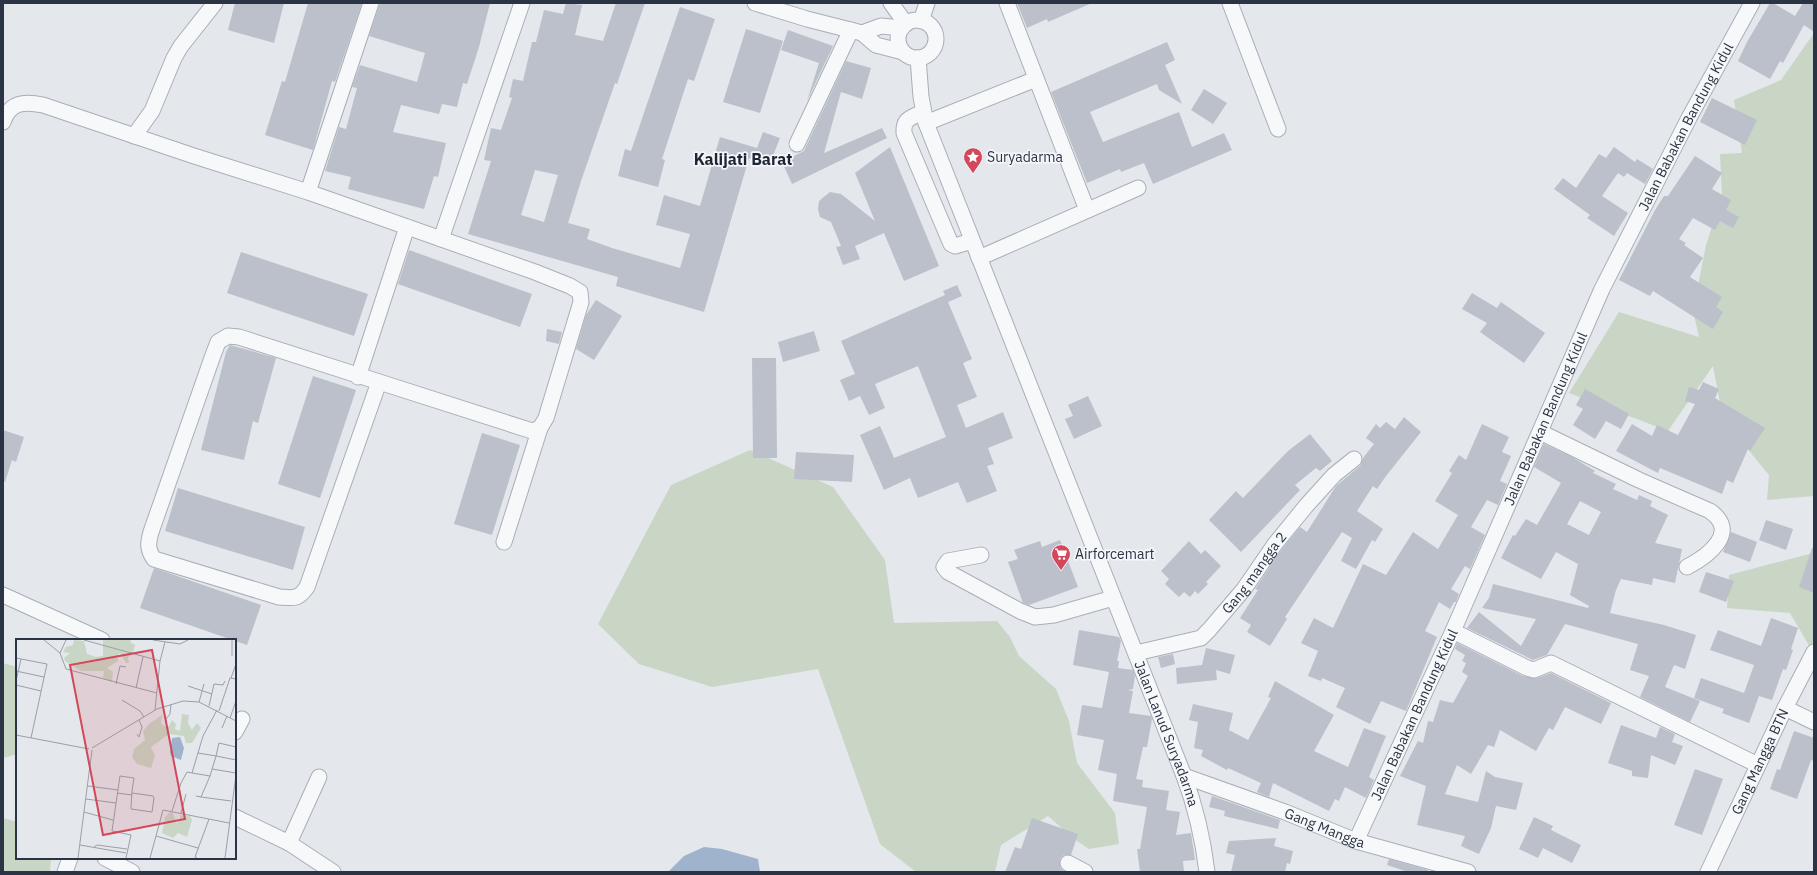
<svg xmlns="http://www.w3.org/2000/svg" width="1817" height="875" font-family="'IBM Plex Sans',sans-serif">
	<style>
		.green { fill: #c9d6c5 }
		.water { fill: #9fb4cc }
		.building { fill: #bbc0ca; fill-rule: evenodd }
		.lines { fill: none; stroke-linecap: round; stroke-linejoin: round }
		.minor-casing { stroke: #a9aeb7; stroke-width: 17 }
		.minor { stroke: #f7f8fa; stroke-width: 15 }
		.labels { text-anchor: middle; stroke-width: 3.5; stroke-linejoin: round; paint-order: stroke }
		.street-label { font-size: 14px; fill: #2b3445; stroke: #f4f6f9 }
		.poi-label { font-size: 14px; fill: #2b3445; stroke: #f4f6f9; text-anchor: start }
		.quarter-label { font-size: 16px; font-weight: bold; fill: #1d2536; stroke: #f4f6f9 }
		.inset-road { fill: none; stroke: #9a9fa9; stroke-width: 1 }
		.view { fill: #d1495b; fill-opacity: 0.15; stroke: #d1495b; stroke-width: 2 }
		.inset-edge { fill: none; stroke: #2b3445; stroke-width: 2 }
	</style>
	<rect width="100%" height="100%" fill="#e4e7ec"/>
	<!-- green -->
	<path class="green" d="M1814,33V496L1767,500L1769,475L1723,419L1713,366L1668,431L1569,393L1619,312L1699,337L1693,311L1706,245L1722,196L1720,154L1742,153L1734,100L1781,80Z
		M750,450L833,487L885,560L894,623L997,621L1010,637L1019,656L1056,689L1069,721L1077,763L1115,813L1119,844L1089,849L1074,839L1048,816L1001,845L995,872H916L880,844L818,669L712,687L639,664L598,624L671,485Z
		M1809,554L1814,555V654L1790,613L1727,608L1729,575Z
		M3,663L17,667V754L3,758Z
		M3,818L17,822V858H51L50,872H3Z"/>
	<!-- water -->
	<path class="water" d="M704,847L722,849L758,859L760,872H668L684,856Z"/>
	<!-- building -->
	<path class="building" d="M235,3H284L274,43L228,30Z
		M308,3H362L335,82L332,81L313,150L265,135L282,81L285,82Z
		M380,3H490L479,47L467,84L463,83L457,107L442,104L439,114L401,105L393,132L446,143L438,177L434,176L424,209L348,189L351,177L325,171L339,127L346,129L357,88L352,87L360,65L417,82L425,53L369,36Z
		M566,3L582,5L575,35L603,41L616,3H645L617,84L615,83L581,181L568,223L590,229L587,239L612,248L680,268L690,234L656,225L664,195L700,206L720,137L757,148L763,132L780,138L769,166L749,158L704,312L616,286L618,277L468,234L491,161L484,160L491,128L501,130L512,98L509,97L513,79L523,81L532,42H536L544,10L563,14ZM535,170L558,175L544,222L521,215Z
		M1017,3H1092L1048,22L1047,19L1027,28Z
		M1770,3H1773L1795,16L1803,3H1814V32L1804,25L1783,63L1780,61L1770,79L1738,61L1747,42Z
		M680,7L715,19L694,81L688,79L662,159L665,160L658,187L618,176L625,149L631,151Z
		M746,29L783,41L760,113L723,102Z
		M788,30L833,46L807,101L819,63L781,50Z
		M1167,42L1175,60L1165,65L1182,104L1159,90L1157,84L1090,112L1103,142L1179,112L1192,147L1224,133L1232,150L1153,184L1144,163L1121,172L1120,169L1087,183L1051,92Z
		M846,61L871,68L862,99L841,92L824,153L882,128L887,138L792,184L782,162L804,151Z
		M1204,89L1227,103L1213,124L1191,110Z
		M1712,98L1757,120L1745,145L1700,122Z
		M890,147L939,266L904,281L884,233L855,246L860,259L843,265L836,247L841,246L831,222L820,217L818,209L819,201L830,192L841,194L875,221L855,173Z
		M1614,147L1635,162L1637,159L1653,169L1645,184L1627,173L1624,177L1618,173L1602,196L1628,213L1614,236L1587,218L1590,215L1554,189L1563,178L1576,188L1599,154L1606,158Z
		M1695,156L1722,173L1712,189L1731,200L1726,210L1739,217L1733,228L1720,221L1715,230L1693,218L1679,239L1686,243L1684,245L1703,258L1690,277L1722,297L1716,307L1723,312L1713,329L1653,291L1650,296L1619,280L1655,210L1664,196H1668Z
		M409,250L532,294L520,327L398,284Z
		M241,252L368,294L354,336L227,293Z
		M957,285L962,296L948,302L972,359L963,363L977,397L957,405L966,428L1003,412L1013,438L988,448L994,464L987,466L997,491L967,503L958,482L918,498L910,478L884,490L860,435L880,426L894,458L946,437L918,366L875,384L885,408L869,415L860,396L849,401L840,380L855,374L841,341L945,295L943,291Z
		M1472,293L1497,308L1501,302L1545,333L1524,363L1480,332L1487,323L1462,309Z
		M596,300L622,316L594,360L576,349L586,315Z
		M547,329L562,332L559,344L546,341Z
		M814,331L820,351L783,362L778,342Z
		M230,345L276,358L258,423L253,421L244,460L201,450L226,352Z
		M752,358H776L777,458H753Z
		M313,376L356,390L320,498L278,484Z
		M1703,382L1719,389L1715,398L1765,428L1750,451L1748,449L1733,483L1727,480L1722,494L1660,468L1658,473L1616,451L1632,424L1652,436L1657,425L1678,435L1695,404L1685,401L1689,387L1699,390Z
		M1585,389L1629,414L1621,429L1606,421L1595,439L1573,425L1583,409L1576,405Z
		M1088,396L1102,426L1074,439L1065,419L1073,416L1068,405Z
		M1404,417L1421,432L1386,476L1377,489L1373,486L1357,511L1383,529L1375,542L1372,540L1356,569L1341,561L1352,538L1342,532L1285,617L1287,619L1270,646L1247,632L1251,625L1240,618L1258,590L1255,589L1282,549L1300,527L1307,532L1336,486L1360,466L1363,458L1374,444L1366,438L1376,424L1380,428L1386,422L1395,429Z
		M1482,424L1509,437L1502,452L1511,456L1500,481L1507,484L1498,505L1487,500L1471,527L1485,535L1470,569L1465,566L1451,589L1459,594L1456,602H1454L1450,609L1439,602L1425,631L1437,637L1406,711L1381,701L1370,724L1336,707L1345,688L1322,678L1321,681L1308,676L1318,651L1301,643L1314,618L1333,628L1363,564L1386,575L1413,532L1438,549L1458,515L1435,501L1452,473L1449,471L1459,455L1466,460Z
		M3,430L24,437L16,462L12,460L5,482L3,481Z
		M482,433L520,445L492,535L454,524Z
		M1310,434L1332,461L1320,471L1316,468L1295,485L1300,490L1241,552L1209,520L1236,491L1243,498L1288,451Z
		M1544,444L1572,457L1595,471L1593,473L1616,484L1613,489L1637,500L1639,495L1652,501L1650,506L1668,515L1655,543L1682,549L1675,583L1653,578L1652,585L1621,579L1616,590L1610,613L1664,625L1696,635L1685,669L1674,665L1665,687L1700,701L1690,722L1640,697L1649,676L1630,670L1638,644L1565,624L1547,655L1533,660L1467,628L1479,612L1521,646L1536,619L1482,608L1489,598L1493,584L1588,608L1589,606L1570,595L1578,564L1556,552L1541,579L1501,558L1513,535L1515,536L1526,519L1537,525L1561,483L1534,467ZM1580,501L1601,512L1589,535L1567,524Z
		M796,452L854,455L852,482L794,479Z
		M178,488L305,527L293,570L165,531Z
		M1766,520L1793,529L1786,550L1759,540Z
		M1731,532L1757,542L1750,562L1723,552Z
		M1060,540L1078,587L1029,605L1023,603L1008,562L1018,559L1014,550L1040,541L1042,547Z
		M1189,541L1201,554L1205,550L1221,566L1206,582L1208,584L1198,594L1195,591L1190,597L1184,592L1179,597L1165,584L1169,579L1161,571Z
		M1812,548H1814V593L1799,587Z
		M154,568L261,605L247,645L140,608Z
		M1706,572L1734,581L1726,602L1699,592Z
		M1771,618L1798,628L1791,649L1793,650L1786,670L1783,669L1772,700L1759,696L1749,723L1722,713L1724,709L1694,698L1701,678L1744,693L1754,665L1710,650L1718,630L1761,646Z
		M1079,630L1119,637L1121,641L1117,661H1119L1118,668L1133,670L1135,676L1133,689L1128,690L1133,691L1129,713L1151,716L1152,719L1147,747H1143L1136,779L1143,780L1142,787L1169,791L1166,810L1180,812L1176,835L1191,833L1195,860L1183,861L1184,872H1140L1137,849H1140L1147,807L1113,801L1117,774L1098,770L1104,740L1077,735L1082,705L1102,708L1109,672L1073,665Z
		M1457,643L1523,676L1537,678L1551,673L1611,703L1601,724L1565,707L1553,730L1549,728L1536,751L1500,730L1494,747L1488,745L1471,774L1457,765L1445,794L1478,802L1486,771L1495,777L1523,783L1516,810L1496,806L1491,828L1479,854L1461,846L1465,836L1417,825L1426,786L1400,776L1418,741L1423,743L1428,721L1433,722L1440,700L1453,703L1468,676L1462,672L1466,663L1462,661L1465,655L1455,649Z
		M1206,648L1235,655L1230,674L1216,670L1217,680L1177,684L1176,668L1202,665Z
		M1173,654L1175,664L1161,668L1158,657Z
		M1275,681L1334,715L1314,751L1348,767L1364,728L1386,736L1369,777L1374,780L1366,798L1345,787L1339,801L1335,799L1329,811L1273,783L1269,797L1257,792L1261,783L1228,768L1227,770L1201,756L1203,750L1194,748L1198,722L1189,720L1193,704L1233,713L1229,730L1248,740L1271,698L1268,697Z
		M1621,725L1656,738L1660,727L1675,734L1672,742L1683,746L1675,765L1651,755L1648,778L1632,776V771L1608,763Z
		M1794,731L1814,738V761L1811,760L1797,799L1770,789L1777,769L1780,770Z
		M1695,769L1723,779L1702,835L1674,825Z
		M1212,796L1280,820L1278,829L1224,816L1225,811L1209,807Z
		M1534,817L1553,826L1551,830L1581,845L1572,863L1543,848L1538,858L1519,849Z
		M1032,818L1078,834L1071,855H1064L1060,859V867L1065,872H1005L1015,847L1021,849Z
		M1276,838L1274,846L1293,851L1290,864L1287,863L1285,872H1231L1235,855L1226,853L1229,841Z
		M1389,859L1428,870L1427,872H1408L1387,865Z"/>
	<g class="lines">
		<!-- minor casing -->
		<g class="minor-casing">
			<g id="minor">
				<path d="M755,3L807,19L862,33L876,45L903,52"/>
				<path d="M891,3L906,24"/>
				<path d="M1007,3L1087,210"/>
				<path d="M1230,3L1278,129"/>
				<circle cx="917" cy="39" r="19"/>
				<path d="M921,21L927,3"/>
				<path d="M862,33L881,26L902,28"/>
				<path id="s1" d="M918,58L921,97L926,123L1184,776C1196,808 1203,839 1207,872"/>
				<path d="M923,112C911,118 903,118 904,133L951,244L955,246L972,241"/>
				<path d="M3,122C10,102 24,101 43,105L194,156L308,192L535,272L570,286L580,292L581,302L546,418L540,428L532,431C434,399 337,369 239,337L228,336L218,342L212,358L151,532C148,543 147,549 154,559L279,597C294,598 298,600 307,587L379,382"/>
				<path d="M926,123L1036,79"/>
				<path d="M134,136L152,111L174,58L181,46L215,3"/>
				<path d="M797,144L851,30"/>
				<path d="M308,192L371,3"/>
				<path d="M441,239L522,3"/>
				<path d="M979,258L1138,188"/>
				<path d="M358,377L407,227"/>
				<path d="M1540,432L1639,480L1710,511C1740,532 1708,556 1687,567"/>
				<path d="M504,542L540,428"/>
				<path d="M981,555L948,561L944,567L948,572L1020,611L1035,617L1054,615L1113,598"/>
				<path d="M3,595L102,640"/>
				<path d="M1453,631L1527,668L1534,670L1551,663L1758,765"/>
				<path id="s2" d="M1136,653L1201,638L1209,630L1244,589L1275,544L1306,506L1334,475L1354,459"/>
				<path d="M1785,708L1814,722"/>
				<path d="M235,732L242,719"/>
				<path id="s3" d="M1184,776L1285,812L1356,841L1468,872"/>
				<path d="M235,817L289,843L333,872"/>
				<path id="s4" d="M1356,841L1453,631L1602,289L1690,116L1752,3"/>
				<path d="M289,843L319,777"/>
				<path d="M105,858L132,872"/>
				<path d="M1068,863L1085,872"/>
				<path d="M65,872L70,858"/>
				<path id="s5" d="M1708,872L1785,708L1814,652"/>
			</g>
		</g>
		<!-- minor -->
		<use href="#minor" class="minor"/>
	</g>
	<!-- icons -->
	<defs>
		<g id="sight-pin" transform="scale(1)"><path d="M0 17L-7.5 6A9.5 9.5 0 1 1 7.5 6Z" fill="#d1495b" stroke="#f4f6f9"/><path d="M0-6L1.8-2.2L6-1.7L2.9 1.2L3.7 5.4L0 3.3L-3.7 5.4L-2.9 1.2L-6-1.7L-1.8-2.2Z" fill="#fff"/></g>
		<g id="supermarket-pin" transform="scale(1)"><path d="M0 17L-7.5 6A9.5 9.5 0 1 1 7.5 6Z" fill="#d1495b" stroke="#f4f6f9"/><path d="M-6-5.5h2.5l.6 2H6L4.5 2H-2.5L-4.4-4H-6ZM-1.5 3.2a1.3 1.3 0 1 0 .1 0ZM3 3.2a1.3 1.3 0 1 0 .1 0Z" fill="#fff"/></g>
	</defs>
	<g fill-rule="evenodd">
		<use href="#sight-pin" x="973" y="157"/>
		<use href="#supermarket-pin" x="1061" y="554"/>
	</g>
	<g class="labels">
		<!-- street labels -->
		<g class="street-label">
			<text dy="5" stroke="none"><textPath href="#s4" startOffset="787">Jalan Babakan Bandung Kidul</textPath></text>
			<text dy="5" stroke="none"><textPath href="#s4" startOffset="463">Jalan Babakan Bandung Kidul</textPath></text>
			<text dy="5" stroke="none"><textPath href="#s2" startOffset="151">Gang mangga 2</textPath></text>
			<text dy="5" stroke="none"><textPath href="#s4" startOffset="139">Jalan Babakan Bandung Kidul</textPath></text>
			<text dy="5" stroke="none"><textPath href="#s1" startOffset="722">Jalan Lanud Suryadarma</textPath></text>
			<text dy="5" stroke="none"><textPath href="#s5" startOffset="122">Gang Mangga BTN</textPath></text>
			<text dy="5" stroke="none"><textPath href="#s3" startOffset="150">Gang Mangga</textPath></text>
		</g>
		<!-- poi labels -->
		<g class="poi-label">
			<text x="987" y="162">Suryadarma</text>
			<text x="1075" y="559">Airforcemart</text>
		</g>
		<!-- quarter labels -->
		<g class="quarter-label">
			<text x="743" y="165">Kalijati Barat</text>
		</g>
	</g>
	<!-- overview -->
	<g transform="translate(16 639)">
		<rect width="220" height="220" fill="#e4e7ec"/>
		<path d="M58,1L68,2L71,15L80,18L87,17V1H115L114,3L119,6L117,14L112,18L113,24H110L104,14L101,17L102,22L91,29L97,33L96,43L87,39L88,32H65L49,22L48,19L54,14L47,13L50,8L57,6ZM166,75L173,76L172,84L176,91L181,84L185,89L176,104H170L168,97L153,95L135,108L139,117L135,129L121,125L116,118L118,110L129,101L127,92L133,85L146,76L145,84L148,87H153L156,81L160,85L159,90L164,92ZM154,173L157,174L160,184L164,181V176L174,177L176,181L171,198L162,194L157,199L146,194L149,178Z" fill="#c9d6c5"/>
		<path d="M164,98L168,109L165,121L155,117L154,113L156,99Z" fill="#9fb4cc"/>
		<path class="inset-road" d="M28,1L44,14M50,1L44,14L50,30L141,54M68,1L144,22M137,1L164,5L172,1M216,17V1M0,19L31,25L15,99M0,32L28,38M215,39L220,25M0,42L5,20M100,45L104,27L110,28M0,46L25,52M172,47L196,55M120,49L127,18M106,61L124,72L128,78M183,63L188,45M193,67L198,45L207,46L209,42M139,71L144,22L149,3M201,71L187,97L176,134L194,137L200,117L220,121M203,72L214,39L220,40M214,79L220,62M149,81L154,75L155,65M206,89L211,77M121,95L123,98L126,88L123,81M0,96L73,110M76,109L141,70L167,62L183,63L220,82M182,114L200,117L203,104L220,108M196,130L220,134M72,147L102,151M101,154L116,156M180,157L185,158L194,137M185,158L215,162M70,160L100,164M156,172L165,144L171,133L176,134M68,173L97,181M165,174L170,155M140,197L182,209M64,206L110,214M78,208L81,206L111,210M62,219L76,111M110,219L115,196L96,192L104,137L118,139L116,152L115,168V170L136,173L138,159L137,157L116,154M134,219L147,171L213,184M181,219L179,218L193,180M209,219L220,136"/>
		<path class="view" d="M136,11L169,180L87,196L54,26Z"/>
		<rect width="220" height="220" class="inset-edge"/>
	</g>
	<!-- border -->
	<rect width="1817" height="875" fill="none" stroke="#2b3445" stroke-width="8"/>
</svg>
